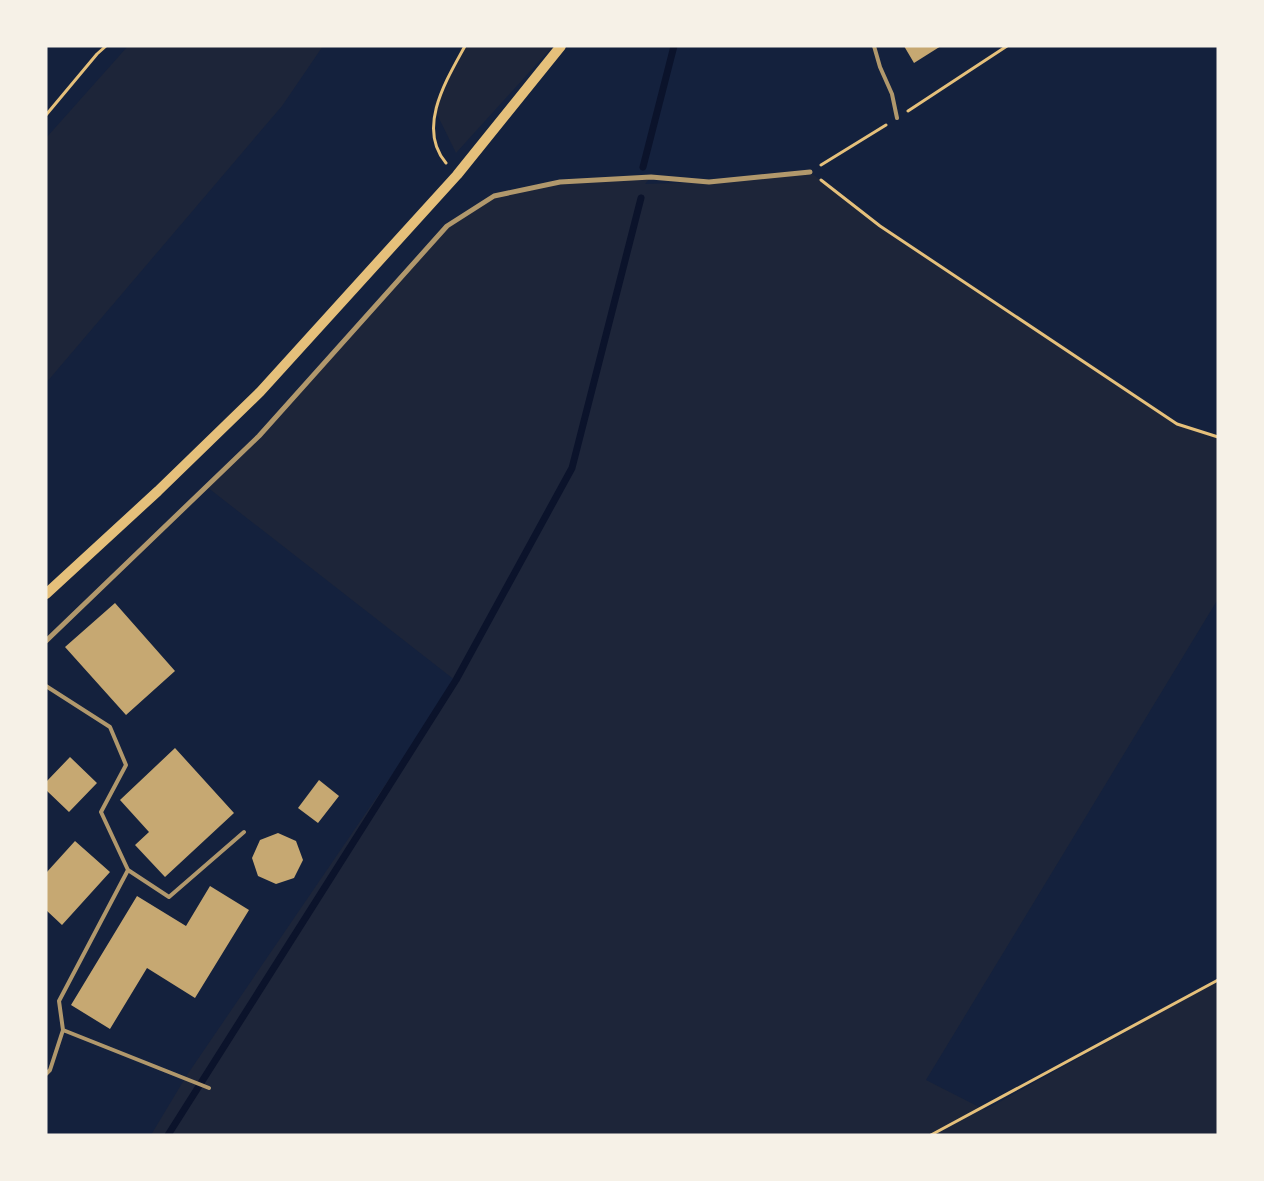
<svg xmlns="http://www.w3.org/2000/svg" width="1264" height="1181" font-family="'Asap Condensed',sans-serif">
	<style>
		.green { fill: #1d2539 }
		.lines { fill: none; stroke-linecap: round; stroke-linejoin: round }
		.stream { stroke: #0b132b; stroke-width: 7 }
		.building { fill: #c6a872 }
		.path { stroke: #e5c07b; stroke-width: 3 }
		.service { stroke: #b1986c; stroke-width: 4 }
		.minor { stroke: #b1986c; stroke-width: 5 }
		.secondary { stroke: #e5c07b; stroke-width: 10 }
	</style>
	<rect width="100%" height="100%" fill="#14213d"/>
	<!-- green -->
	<path class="green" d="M128,46H323L282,106L46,383V138Z
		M465,46H553L456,153L433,106Z
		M810,172L880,226L1177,424L1218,437V599L926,1080L985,1110L1218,981V1135H151L187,1075L456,681L207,487L259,436L447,226L494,196L560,182L651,177L645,184L709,182Z"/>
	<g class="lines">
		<!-- stream -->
		<path class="stream" d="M643,167L674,46
			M168,1135L456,680L572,468L641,198"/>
	</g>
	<!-- building -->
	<path class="building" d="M904,46H941L914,63Z
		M115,603L175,671L126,715L65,647Z
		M175,748L234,813L165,877L135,845L149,832L120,800Z
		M70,757L97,783L69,812L46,790V782Z
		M319,780L339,796L318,823L298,808Z
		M278,833L296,841L303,860L294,878L276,884L258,876L252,858L260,840Z
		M75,841L110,872L62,925L46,910V873Z
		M210,886L249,910L195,998L147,968L110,1029L71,1005L137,896L186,926Z"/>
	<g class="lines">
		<!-- path -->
		<path class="path" d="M908,111L1007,46
			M46,115L97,54L106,46
			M446,163C416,128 447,79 465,46
			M821,165L886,125
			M821,180L880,226L1177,424L1218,437
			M931,1135L1218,980"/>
		<!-- service -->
		<path class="service" d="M874,46L880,67L892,94L897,118
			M46,686L110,727L126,765L101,812L128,870L59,1001L63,1030L50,1070L46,1074
			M128,870L169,897L244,832
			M63,1030L209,1088"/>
		<!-- minor -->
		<path class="minor" d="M46,641L259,436L447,226L494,196L560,182L651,177L709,182L810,172"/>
		<!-- secondary -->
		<path class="secondary" d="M46,594L158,491L260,392L457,175L561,46"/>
	</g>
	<!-- border -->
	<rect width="1264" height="1181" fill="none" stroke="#f6f1e7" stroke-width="95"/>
</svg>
